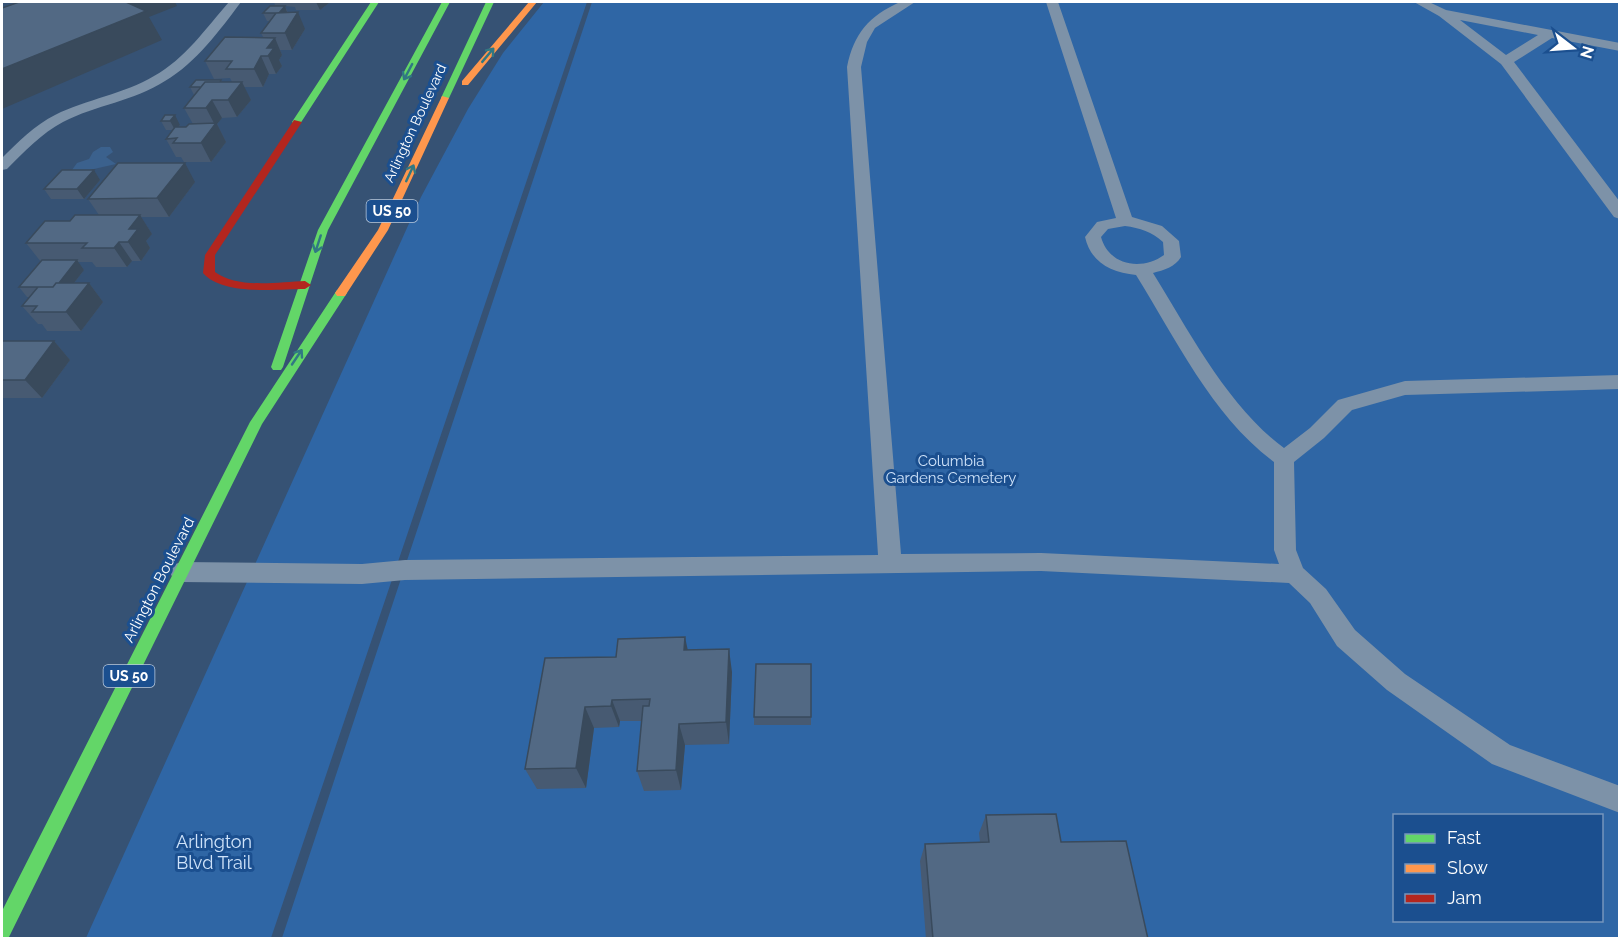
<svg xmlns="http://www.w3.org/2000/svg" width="1621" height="940" font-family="Raleway,sans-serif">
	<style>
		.green { fill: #2f66a5; fill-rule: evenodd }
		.water { fill: #3b618d }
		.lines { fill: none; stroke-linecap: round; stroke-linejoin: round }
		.lane { fill: #7d92a8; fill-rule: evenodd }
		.fast { fill: #63d668; fill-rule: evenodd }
		.slow { fill: #ff974d; fill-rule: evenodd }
		.jam { fill: #b3261e; fill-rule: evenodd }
		.wall { fill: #475a72 }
		.shaded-wall { fill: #394a5c }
		.building { fill: #526984; stroke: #394a5c; stroke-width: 1.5 }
		.oneway { stroke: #317883 }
		.labels { text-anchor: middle; stroke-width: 6; stroke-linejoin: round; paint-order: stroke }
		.far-street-label { font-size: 14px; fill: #fff; stroke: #1b4f8f }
		.shield { fill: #1b4f8f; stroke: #bbcadd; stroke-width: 1.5 }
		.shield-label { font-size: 14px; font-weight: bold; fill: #fff }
		.park-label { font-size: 15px; fill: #cfe3fa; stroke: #1b4f8f }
		.street-label { font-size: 15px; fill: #fff; stroke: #1b4f8f }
		.near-park-label { font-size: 18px; fill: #cfe3fa; stroke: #1b4f8f }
	</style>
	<rect width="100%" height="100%" fill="#365274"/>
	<!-- green -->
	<path class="green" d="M544,2H587L271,938H86L421,197L468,109L503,53Z
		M592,2H1619V938H282ZM1394,816H1602V920H1394Z"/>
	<!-- water -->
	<path class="water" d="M101,147H110L113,152L106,157L116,164L85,171L72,170L77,163L89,159L93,152Z"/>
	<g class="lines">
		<!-- lane -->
		<path class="lane" d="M229,2H241C220,30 196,63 165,81C134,101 96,105 63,122C42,133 24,152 7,169L2,170V158C18,142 35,125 55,115C87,99 124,94 154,76C185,59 206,28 229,2Z
			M900,2H915L875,28L867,42L861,67L901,554L1041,553L1279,564L1274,550V462C1212,416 1176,339 1136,275C1111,272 1091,263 1085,237L1097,222L1116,218L1046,2H1058L1132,217L1162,226L1179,241L1181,257C1175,267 1164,270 1153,273C1189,331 1228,407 1284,448L1310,428L1338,400L1405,381L1620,375V389L1405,395L1352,410L1324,438L1294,462L1296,550L1303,568L1326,589L1355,630L1405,674L1510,745L1620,786V813L1492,764L1387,690L1337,646L1310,603L1289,583L1041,571L405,580L362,584L181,582L173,579L170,572L173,565L181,562L362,564L405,560L878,555L847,67C854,33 869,16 900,2ZM1125,226C1140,228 1152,232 1163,242L1164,255C1142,271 1109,266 1101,237L1108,229Z
			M1414,2H1429L1446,10L1620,43V51L1552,38L1514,62L1620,202V219L1614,217L1501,64L1439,16ZM1460,20L1538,35L1506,55Z"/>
		<!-- fast -->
		<path class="fast" d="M371,2H379L300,124H294L292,122Z
			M442,2H450L328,230L283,367L281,370H273L271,367L318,230Z
			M486,2H494L449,98L442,100L441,98Z
			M341,289L347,293L262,424L9,937L2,938V911L250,422L337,290Z"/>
		<!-- slow -->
		<path class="slow" d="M529,2H537L468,85H462V81Z
			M442,96L449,98L388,230L345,296H337L335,293L378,230Z"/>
		<!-- jam -->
		<path class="jam" d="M294,120L302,122L215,255V272C238,289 278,282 305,281L311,285L305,289C277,289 223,296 203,273L205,255Z"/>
	</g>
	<!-- wall -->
	<path class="wall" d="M274,2H329V3L320,10H296L295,7L285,6L288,13L305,29L292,50H280L282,55L279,60L282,66L276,74H269L263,87H244L251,100L237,117L222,118L217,124L226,142L211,162H184L181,157H176L166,139L173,130H166L161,121L165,115L180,125L178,127H186L193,124L184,108L194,95L190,87L221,80L222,82H232L230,78L214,79L205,61L263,37L261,33L270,21H267L263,13L275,5Z
		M100,180L84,199H51L44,189Z
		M195,182L169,217H141L152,234L146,241L150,248L141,261H132L127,267H96L92,262H78L84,270L74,283H89L103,302L81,331H47L42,324H38L22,306L30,297H27L19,287L41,262L26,243L70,221L99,215L88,199Z
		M2,341H54L70,360L42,398H2Z
		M688,650L732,672L729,744L685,745L681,790L644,791L637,771L642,721H620L619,727L594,728L586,788L537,789L525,769L616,657Z
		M811,664V725H754V717Z
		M986,815L1061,842L1148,939H926L920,861L925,844L980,842L979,833Z"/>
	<!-- shaded-wall -->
	<path class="shaded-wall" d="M117,2H175L177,6L149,17L162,40L2,109V69Z
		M316,2H329V3L320,10Z
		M285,6L288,15L279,13Z
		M298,12L305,29L292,50L285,33Z
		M275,38L282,55L279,60L282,66L276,74L268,56L267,48Z
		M261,56L269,74L263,87L254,69Z
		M242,82L251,100L237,117L228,100Z
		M212,100L222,118L217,124L226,142L211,162L201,143L215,125L206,108Z
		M175,115L180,125L175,130L170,121Z
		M185,163L195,182L169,217L157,198Z
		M94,170L100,180L84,199L77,189Z
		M140,215L152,234L146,241L150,248L141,261L128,242L129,229Z
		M119,242L132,261L127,267L114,248Z
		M77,260L84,270L63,297L55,287Z
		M89,283L103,302L81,331L66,312Z
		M54,341L70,360L42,398L25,380Z
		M685,637L690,660L684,650Z
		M729,649L732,672L729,744L726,722Z
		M612,700L620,721L619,727L611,706Z
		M585,707L594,728L586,788L576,768Z
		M679,724L685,745L681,790L676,770Z"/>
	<!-- building -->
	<path class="building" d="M19,2H126L146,11L2,69V8Z
		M270,6H285L279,13H263Z
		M298,12L285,33H261L276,13Z
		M225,37L275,38L267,48H274L268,56H261L254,69H226L232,61H205Z
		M196,80H221L220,82H205L201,87H190Z
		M205,82H242L228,100H212L206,108H184Z
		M165,115H175L170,121H161Z
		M216,123L201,143H173L177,138L166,139L175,127H186L189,124Z
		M118,163H185L157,198L88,199Z
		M62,170H94L77,189H44Z
		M75,215H140L129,229H138L128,242H119L114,248H82L87,243H26L45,221H70Z
		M42,260H77L59,283H56L53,287H19Z
		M56,283H89L66,312H32L37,306H22L38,287H53Z
		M2,341H54L25,380H2Z
		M685,637L684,650L729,649L726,722L679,724L676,770L637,771L643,706H649L650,699L612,700L611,706L585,707L576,768L525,769L545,658L616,657L618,639Z
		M756,664H811V717H754Z
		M1056,814L1061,842L1126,841L1148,939H933L925,844L989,842L986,815Z"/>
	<!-- one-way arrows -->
	<defs><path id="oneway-shaft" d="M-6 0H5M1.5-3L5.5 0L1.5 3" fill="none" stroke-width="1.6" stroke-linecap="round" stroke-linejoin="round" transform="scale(1.5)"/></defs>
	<g class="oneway">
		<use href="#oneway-shaft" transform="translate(488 55) rotate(-50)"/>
		<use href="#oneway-shaft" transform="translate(408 72) rotate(118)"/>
		<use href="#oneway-shaft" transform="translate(410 173) rotate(-65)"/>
		<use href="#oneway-shaft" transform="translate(318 244) rotate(108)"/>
		<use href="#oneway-shaft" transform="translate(297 357) rotate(-56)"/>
	</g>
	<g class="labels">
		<!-- far-street labels -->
		<g class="far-street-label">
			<text transform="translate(415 123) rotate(-65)" y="5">Arlington Boulevard</text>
		</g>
		<!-- shield labels -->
		<g class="shield">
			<rect x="366.5" y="200" width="51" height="22" rx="4.5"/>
			<rect x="103.5" y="665" width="51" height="22" rx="4.5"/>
		</g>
		<g class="shield-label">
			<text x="392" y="216">US 50</text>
			<text x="129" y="681">US 50</text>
		</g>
		<!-- park labels -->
		<g class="park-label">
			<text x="951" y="466">Columbia<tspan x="951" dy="17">Gardens Cemetery</tspan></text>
		</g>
		<!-- street labels -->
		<g class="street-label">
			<text transform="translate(159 580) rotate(-63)" y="5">Arlington Boulevard</text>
		</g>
		<!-- near-park labels -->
		<g class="near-park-label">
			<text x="214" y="848">Arlington<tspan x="214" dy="21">Blvd Trail</tspan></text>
		</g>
	</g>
	<!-- border -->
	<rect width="1621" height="940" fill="none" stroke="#ffffff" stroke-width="6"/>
	<!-- legend -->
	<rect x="1393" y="814" width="210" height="108" fill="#1b4f8f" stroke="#7695bc" stroke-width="1.5"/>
	<rect x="1405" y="834" width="30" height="9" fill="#63d668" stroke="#7695bc" stroke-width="1.5"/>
	<text x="1447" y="844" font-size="18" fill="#ffffff">Fast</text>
	<rect x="1405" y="864" width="30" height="9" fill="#ff974d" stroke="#7695bc" stroke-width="1.5"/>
	<text x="1447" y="874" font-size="18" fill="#ffffff">Slow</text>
	<rect x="1405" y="894" width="30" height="9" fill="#b3261e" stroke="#7695bc" stroke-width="1.5"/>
	<text x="1447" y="904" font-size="18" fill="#ffffff">Jam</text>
	<!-- north arrow -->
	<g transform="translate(1573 48) rotate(107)" stroke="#1b4f8f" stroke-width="4.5" paint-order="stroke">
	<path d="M0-4.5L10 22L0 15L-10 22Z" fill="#ffffff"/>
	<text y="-9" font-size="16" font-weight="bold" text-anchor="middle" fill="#ffffff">N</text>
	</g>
</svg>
